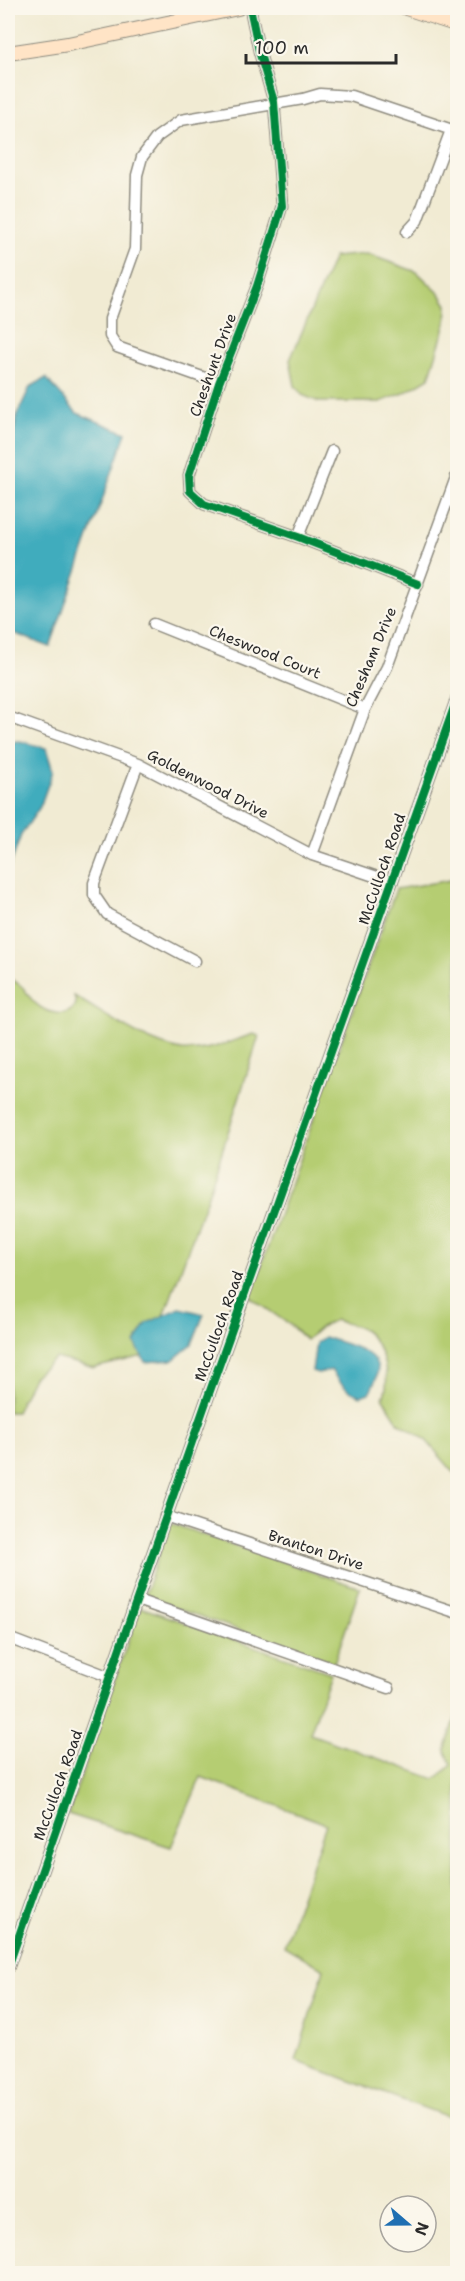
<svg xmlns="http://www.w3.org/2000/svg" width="465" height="2281" font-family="'Shantell Sans',sans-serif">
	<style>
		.green { fill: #b5cd72; stroke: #707c4e; stroke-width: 1.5 }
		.water { fill: #3facbd; stroke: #356c74; stroke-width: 1.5 }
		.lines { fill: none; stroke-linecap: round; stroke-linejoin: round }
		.minor-casing { stroke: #8e8b7f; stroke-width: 13 }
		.tertiary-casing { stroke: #8e8b7f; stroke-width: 14 }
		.secondary-casing { stroke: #8e8b7f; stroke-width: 16 }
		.minor { stroke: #fff; stroke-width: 10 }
		.tertiary { stroke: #fff; stroke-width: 12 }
		.secondary { stroke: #ffe4c6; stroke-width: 14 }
		.cycleway-casing { stroke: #fbf7ec; stroke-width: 11 }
		.cycleway { stroke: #00873e; stroke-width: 8 }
		.labels { text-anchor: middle; stroke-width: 4.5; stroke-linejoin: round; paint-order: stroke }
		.street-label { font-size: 15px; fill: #2b2b2b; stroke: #fbf7ec }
	</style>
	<rect width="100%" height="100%" fill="#fbf7ec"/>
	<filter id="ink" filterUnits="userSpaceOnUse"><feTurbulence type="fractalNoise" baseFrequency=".0167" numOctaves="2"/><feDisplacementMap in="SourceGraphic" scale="12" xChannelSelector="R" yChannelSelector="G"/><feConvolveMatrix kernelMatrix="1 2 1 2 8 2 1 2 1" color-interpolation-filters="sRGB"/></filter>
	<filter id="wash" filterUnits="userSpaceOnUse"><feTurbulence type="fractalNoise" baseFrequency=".008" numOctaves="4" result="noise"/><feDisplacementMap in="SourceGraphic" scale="24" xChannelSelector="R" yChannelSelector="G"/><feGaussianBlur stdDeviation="1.35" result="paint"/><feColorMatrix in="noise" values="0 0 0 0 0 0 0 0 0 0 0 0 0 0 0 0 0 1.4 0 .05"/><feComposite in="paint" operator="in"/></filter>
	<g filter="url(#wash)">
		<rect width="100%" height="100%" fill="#f1ebd3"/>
		<!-- green -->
		<path class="green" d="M367,254L417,272L440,294L447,305L446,323L429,378L404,393L380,402H319L302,395L295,386L290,360L334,257Z
			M457,879V1476L425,1439L399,1423L383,1398C392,1377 382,1342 362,1329C355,1325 343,1323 335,1320L321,1327L306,1340L290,1325L250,1297L396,889Z
			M8,977C12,980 16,982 20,985C26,989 29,998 35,1003C47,1014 69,1019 76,1004L74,996C107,1015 143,1043 182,1050C204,1053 233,1041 253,1034L259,1036L207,1198L160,1327L143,1356L94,1368L56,1358L33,1377L16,1412H8Z
			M169,1523L360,1588L334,1663L144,1597Z
			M140,1607L331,1673L310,1734L435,1779L452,1765L445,1750L457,1714V2120L296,2061L324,1969L284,1946L326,1824L201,1777L171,1847L68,1814Z"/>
		<!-- water -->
		<path class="water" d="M46,378L77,413L126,433L50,647L8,631V474L17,415L30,387Z
			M20,741L46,748L53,771L40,807L21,835L8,872V742Z
			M180,1308L204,1314L192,1344L173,1360L145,1362L135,1343L147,1323Z
			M324,1337C340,1343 384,1350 377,1375C376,1381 372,1387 369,1393L361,1396C346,1391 340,1383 331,1370L318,1373L312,1371L316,1343Z"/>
	</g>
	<g filter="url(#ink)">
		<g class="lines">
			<!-- minor casing -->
			<g class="minor-casing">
				<path id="minor" d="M250,8L259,51L274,102L282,206L257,286L219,383L189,475L190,491L204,504L298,537L418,584
					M407,232L417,221L451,130
					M219,383L117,347L110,336V319L135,249L137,175L142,157L157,137L181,120L303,99L320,94L351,96L458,132
					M298,537L332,451
					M154,624L365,709
					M8,717L138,764L312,855L392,882
					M138,764L94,883V895L107,914L195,961
					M312,855L365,709L387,667L458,472
					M165,1516L458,1613
					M137,1600L389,1688
					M8,1638L110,1677"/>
			</g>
			<!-- tertiary casing -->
			<g class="tertiary-casing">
				<path id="tertiary" d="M8,1967L205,1405L458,696"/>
			</g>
			<!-- secondary casing -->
			<g class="secondary-casing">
				<path id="secondary" d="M406,8L458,25
					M8,53L68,44L238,8"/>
			</g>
			<!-- minor -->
			<use href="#minor" class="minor"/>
			<!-- tertiary -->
			<use href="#tertiary" class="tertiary"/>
			<!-- secondary -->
			<use href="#secondary" class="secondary"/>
			<!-- cycleway casing -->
			<g class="cycleway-casing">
				<path id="cycleway" d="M250,8L259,51L274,102L282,206L257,286L219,383L189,475L190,491L204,504L298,537L418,584
					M8,1967L205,1405L458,696"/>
			</g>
			<!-- cycleway -->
			<use href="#cycleway" class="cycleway"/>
		</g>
	</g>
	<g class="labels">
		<!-- street labels -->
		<g class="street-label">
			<text transform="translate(213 365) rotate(-70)" y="5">Cheshunt Drive</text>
			<text transform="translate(265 652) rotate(22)" y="5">Cheswood Court</text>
			<text transform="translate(371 657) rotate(-67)" y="5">Chesham Drive</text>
			<text transform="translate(208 784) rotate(27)" y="5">Goldenwood Drive</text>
			<text transform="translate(382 869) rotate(-71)" y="5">McCulloch Road</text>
			<text transform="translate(219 1326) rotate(-70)" y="5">McCulloch Road</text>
			<text transform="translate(316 1550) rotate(18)" y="5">Branton Drive</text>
			<text transform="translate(58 1785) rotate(-70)" y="5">McCulloch Road</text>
		</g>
	</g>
	<!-- margin -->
	<rect width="465" height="2281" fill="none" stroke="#fbf7ec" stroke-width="30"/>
	<!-- north arrow -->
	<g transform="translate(408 2224) rotate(110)"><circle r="28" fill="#fbf7ec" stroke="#a8a59f" stroke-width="1.5"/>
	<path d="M0-4.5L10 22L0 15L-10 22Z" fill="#1f6fb2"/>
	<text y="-9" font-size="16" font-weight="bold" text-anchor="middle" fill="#2b2b2b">N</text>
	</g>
	<!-- scale -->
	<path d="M246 54v9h150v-9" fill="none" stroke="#2b2b2b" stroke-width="3"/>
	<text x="255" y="54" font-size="18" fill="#2b2b2b" stroke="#fbf7ec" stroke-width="4.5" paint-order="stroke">100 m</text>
</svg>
